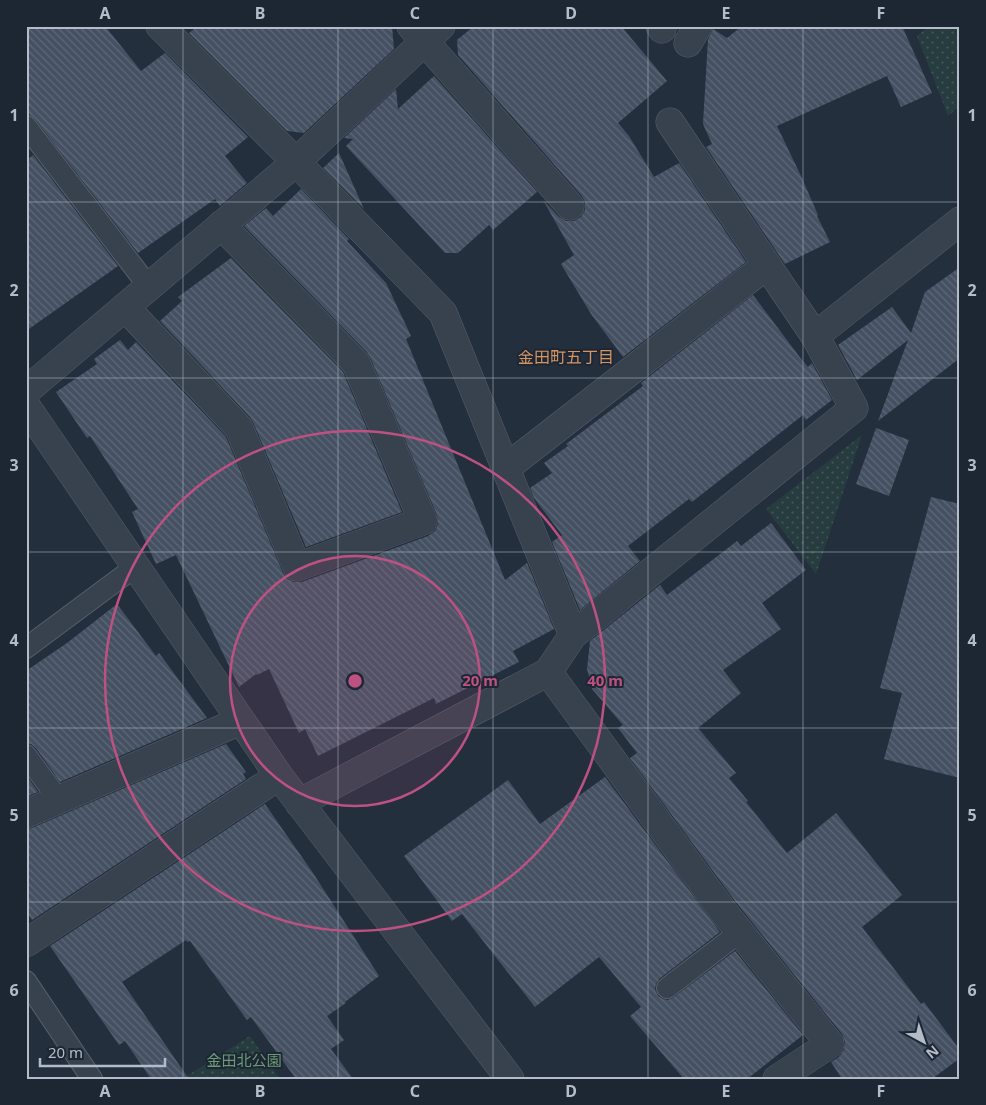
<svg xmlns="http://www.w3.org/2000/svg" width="986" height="1105" font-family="'Noto Sans','Noto Sans JP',sans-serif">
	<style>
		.park { fill: url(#park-dots) }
		.building { fill: url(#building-back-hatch) }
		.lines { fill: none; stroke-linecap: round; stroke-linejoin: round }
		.service-casing { stroke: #565f6c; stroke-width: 22 }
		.minor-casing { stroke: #565f6c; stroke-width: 29 }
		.service { stroke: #38414e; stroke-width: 20 }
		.minor { stroke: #38414e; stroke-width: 28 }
		.grid { fill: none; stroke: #b4bcc9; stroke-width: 1; stroke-opacity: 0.55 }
		.ring { fill: none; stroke: #bd5182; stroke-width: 2.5 }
		.labels { text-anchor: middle; stroke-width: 4; stroke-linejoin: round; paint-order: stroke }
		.park-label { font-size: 15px; fill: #6b9a76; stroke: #1d2633 }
		.neighbourhood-label { font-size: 16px; fill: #d59563; stroke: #1d2633 }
		.centre { fill: #bd5182; stroke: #1d2633; stroke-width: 2.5 }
		.ring-label { font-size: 15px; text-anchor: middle; font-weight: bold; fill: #bd5182; stroke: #1d2633; stroke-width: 4; stroke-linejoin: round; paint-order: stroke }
		.neatline { fill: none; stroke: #b4bcc9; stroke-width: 2 }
		.grid-label { font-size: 16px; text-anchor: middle; font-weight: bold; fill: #b4bcc9 }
	</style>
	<defs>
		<pattern id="park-dots" width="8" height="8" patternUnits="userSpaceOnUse" patternTransform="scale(1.25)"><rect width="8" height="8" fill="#263c3f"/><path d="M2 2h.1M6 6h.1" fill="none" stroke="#435659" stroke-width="1.8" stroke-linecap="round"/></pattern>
		<pattern id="building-back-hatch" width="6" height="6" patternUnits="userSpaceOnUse" patternTransform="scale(1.25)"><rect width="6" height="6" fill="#455162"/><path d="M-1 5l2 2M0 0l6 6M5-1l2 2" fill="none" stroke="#5d6877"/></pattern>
	</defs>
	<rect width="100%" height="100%" fill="#242f3e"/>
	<!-- park -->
	<path class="park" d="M929,26H960V106L948,116L917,36Z
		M862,435L816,574L766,509Z
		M250,1036L280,1079H182Z"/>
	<!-- building -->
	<path class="building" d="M26,26H105L141,71L165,53L248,137L225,156L247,183L220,206L215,199L138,253L35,119L30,115L26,109Z
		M198,26H392L394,49L304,133L287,131L189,33Z
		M474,26H621L667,81L618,123L629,136L654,177L679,163L746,262L623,357L591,314L561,264L574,255L543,200L558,216L566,221H574L581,217L585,210V202L582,196L458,55L457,40Z
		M742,26H902L932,93L901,107L887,76L777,126L801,176L818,215L817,216L830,242L785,264L706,147L712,144L703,124L708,39L713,29L727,38Z
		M434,76L537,192L493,230L489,225L458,253H445L346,146L353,139L344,138L396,89L398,109Z
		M339,153L364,209L323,168Z
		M33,155L118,266L26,331V161Z
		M301,189L349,239L347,241L386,283L411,336L406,339L505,580L527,563L554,629L513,651L519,662L436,704L434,698L318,756L305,729L299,733L269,669L257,675L256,674L239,687L176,555L156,564L132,512L138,509L90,436L87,438L56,392L97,364L94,359L120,340L128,350L136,342L226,437L283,573L287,579L294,582H302L428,536L435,531L438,524L437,515L370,357L367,352L244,226L266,208L273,216Z
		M231,258L343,372L402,512L306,547L253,422L250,417L160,321L182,301L178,297Z
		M960,267V358L878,421L908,340L857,380L838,345L892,307L911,333L925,292Z
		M753,295L802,360L808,367L812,363L832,400L806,420L803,415L692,502L689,499L628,546L640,561L580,610L552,542L562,535L534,498L530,488L552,473L544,463L568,446L566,444L643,386L641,383Z
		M876,428L909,440L889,496L856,484Z
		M931,497L960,504V778L884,759L902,693L880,688Z
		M771,523L806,570L762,603L781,629L723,670L741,693L698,728L736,773L729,778L748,801L746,802L787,853L836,813L902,895L862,927L921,1004L924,1002L960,1050V1058L932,1079H842L831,1062L839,1057L844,1050L845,1042L842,1034L735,901L630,758L637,753L618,728L623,725L592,689L587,669L590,641L660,585L667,595L737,541L741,546Z
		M117,604L156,656L159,653L207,718L60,782L36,748L31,744L26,743V671L67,643Z
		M226,744L246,772L243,774L246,779L32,920L26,911V829L32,828Z
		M26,775L38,792L26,797Z
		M605,777L720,932L659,979L656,984L655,989L658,996L663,999L668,1000L674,997L735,951L803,1035L747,1079H684L630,1016L641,1007L599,957L535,1007L462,914L452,921L404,856L508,780L540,824Z
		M265,804L313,873L379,976L345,1002L346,1003L327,1016L344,1040L331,1049L353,1079H296L251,1017L247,1020L190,941L187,942L186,940L122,982L189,1079H151L125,1041L119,1045L50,946Z"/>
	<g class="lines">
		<!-- service casing -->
		<g class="service-casing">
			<path id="service" d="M26,126L149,287
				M26,648L135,567
				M26,755L59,800
				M26,981L92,1079
				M667,988L740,932"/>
		</g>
		<!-- minor casing -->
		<g class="minor-casing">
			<path id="minor" d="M160,26L296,162L443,313L573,635
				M411,26L570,206
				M660,26L662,29
				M688,43L698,26
				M670,122L815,336
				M125,307L239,428L297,567L423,521L356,363L221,225
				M26,391L296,162L441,26
				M26,406L279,776L510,1079
				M506,468L767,265
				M548,672L723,911L830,1044L777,1079
				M299,803L548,672L573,635L854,408L815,336L960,221
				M26,814L240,721
				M26,943L279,776"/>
		</g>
		<!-- service -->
		<use href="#service" class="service"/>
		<!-- minor -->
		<use href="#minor" class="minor"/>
	</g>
	<!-- grid -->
	<path class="grid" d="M183,26V1079M338,26V1079M493,26V1079M648,26V1079M803,26V1079M26,202H960M26,378H960M26,552H960M26,728H960M26,902H960"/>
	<!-- distance rings -->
	<circle cx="355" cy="681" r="125" fill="#bd5182" fill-opacity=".12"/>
	<g class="ring">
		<circle cx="355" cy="681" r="125"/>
		<circle cx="355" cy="681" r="250"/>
	</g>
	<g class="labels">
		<!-- park labels -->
		<g class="park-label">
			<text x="244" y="1066">金田北公園</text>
		</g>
		<!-- neighbourhood labels -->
		<g class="neighbourhood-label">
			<text x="566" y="363">金田町五丁目</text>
		</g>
	</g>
	<circle cx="355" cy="681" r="8" class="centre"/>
	<g class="ring-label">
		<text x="480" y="686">20 m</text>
		<text x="605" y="686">40 m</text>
	</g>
	<!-- border -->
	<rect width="986" height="1105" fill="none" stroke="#1d2633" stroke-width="55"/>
	<!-- north arrow -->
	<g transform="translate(924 1042) rotate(140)" stroke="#1d2633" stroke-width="4" paint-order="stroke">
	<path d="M0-4L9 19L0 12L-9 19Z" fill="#b4bcc9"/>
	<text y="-8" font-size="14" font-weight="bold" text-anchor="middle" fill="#b4bcc9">N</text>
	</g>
	<!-- scale -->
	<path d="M40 1058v8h125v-8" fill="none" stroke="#b4bcc9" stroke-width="2.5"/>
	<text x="48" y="1058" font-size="15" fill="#b4bcc9" stroke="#1d2633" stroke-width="4" paint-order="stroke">20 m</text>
	<rect x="28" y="28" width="930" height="1050" class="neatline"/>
	<g class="grid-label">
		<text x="105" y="19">A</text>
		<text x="260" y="19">B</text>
		<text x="415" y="19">C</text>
		<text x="571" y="19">D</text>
		<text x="726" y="19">E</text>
		<text x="881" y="19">F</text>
		<text x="14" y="121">1</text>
		<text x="972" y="121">1</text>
		<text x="14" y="296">2</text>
		<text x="972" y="296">2</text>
		<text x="14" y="471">3</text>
		<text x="972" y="471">3</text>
		<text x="14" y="646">4</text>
		<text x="972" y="646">4</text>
		<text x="14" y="821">5</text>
		<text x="972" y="821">5</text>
		<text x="14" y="996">6</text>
		<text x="972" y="996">6</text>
		<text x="105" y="1097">A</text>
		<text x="260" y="1097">B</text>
		<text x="415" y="1097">C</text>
		<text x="571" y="1097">D</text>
		<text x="726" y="1097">E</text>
		<text x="881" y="1097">F</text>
	</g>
</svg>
